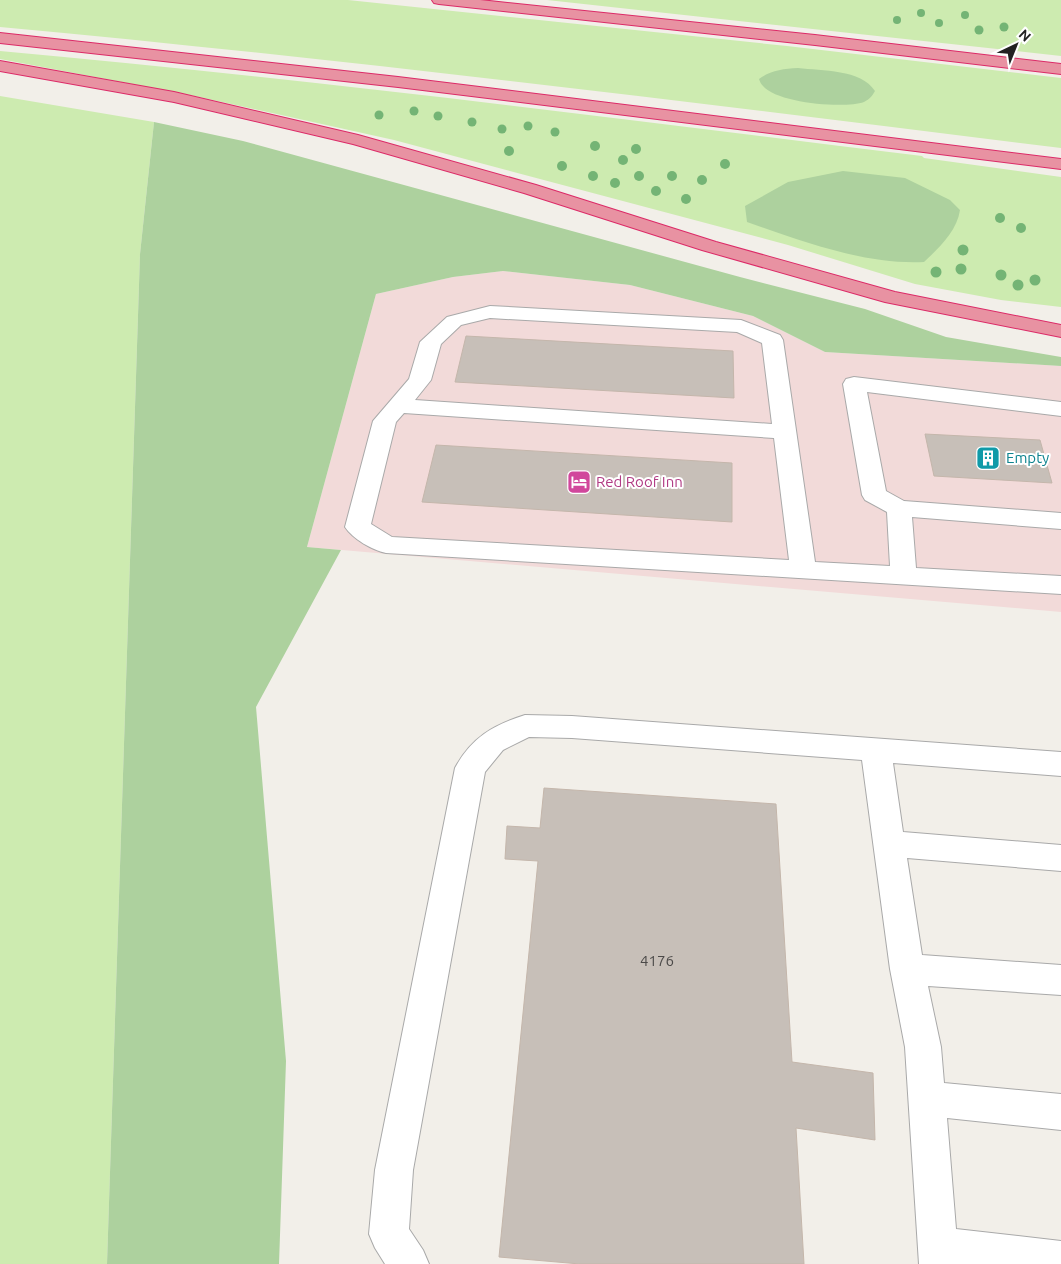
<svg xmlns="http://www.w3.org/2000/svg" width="1061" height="1264" font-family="Ubuntu,sans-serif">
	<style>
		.commercial { fill: #f2dad9 }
		.grass { fill: #cdebb0 }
		.forest { fill: #add19e }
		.building { fill: #c7bfb8; stroke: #c4b6ab }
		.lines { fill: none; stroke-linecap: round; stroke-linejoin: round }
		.minor-casing { stroke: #a9a9a9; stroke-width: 2 }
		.highway-casing { stroke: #dc2a67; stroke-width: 2 }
		.minor { fill: #fff; fill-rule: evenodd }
		.highway { fill: #e892a2; fill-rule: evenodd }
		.tree { fill: #74b475 }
		.labels { text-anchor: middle; stroke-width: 4; stroke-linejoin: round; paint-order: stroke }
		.culture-label { font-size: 15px; fill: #0d838f; stroke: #fff; text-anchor: start }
		.hotel-label { font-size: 15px; fill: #b23c85; stroke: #fff; text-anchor: start }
		.near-number-label { font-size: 15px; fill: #4b4948 }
	</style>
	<rect width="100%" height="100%" fill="#f2efe9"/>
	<!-- commercial -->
	<path class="commercial" d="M503,271L630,285L753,316L825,352L1061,366V612L307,547L376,294L453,277Z"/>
	<!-- grass -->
	<path class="grass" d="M0,0H348L787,46L1061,78V148C708,104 355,60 0,27Z
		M547,0H1061V56Z
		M0,51C308,79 615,118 922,156L924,158L1061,177V307L1001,300L915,284L788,245L394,140L190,95L0,59Z
		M0,96L154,122L140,254L107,1264H0Z"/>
	<!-- forest -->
	<path class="forest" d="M798,68C822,71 861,69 875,91C872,96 870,99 864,102C844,109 777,103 763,86C761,84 760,82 759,79C771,70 783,69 798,68Z
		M154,122L243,141L740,277L865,309L946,337L1061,357V366L825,352L753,316L630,285L503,271L453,277L376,294L307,547L341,550L256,707L286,1061L279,1264H107L140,254Z
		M843,171L905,178L950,200L960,210C957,231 939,248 924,262C865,265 801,241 747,222L745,206L788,182Z"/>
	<!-- building -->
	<path class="building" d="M466,336L733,351L734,398L455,382Z
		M925,434L1040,440L1052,483L934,476Z
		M436,445L732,463V522L422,502Z
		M544,788L776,804L792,1062L873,1073L875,1140L796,1128L804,1264H580L499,1257L538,861L505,859L507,826L540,828Z"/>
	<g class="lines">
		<!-- minor casing -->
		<g class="minor-casing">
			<path id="minor" d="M490,306L741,320L780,335L783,340L815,562L890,566L887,512L865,500L862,495L843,384L846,379L854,377L1061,402V416L867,392L886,491L904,501L1061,513V529L912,517L916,568L1061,576V594L386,553C372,550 353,539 345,527L373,421L409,379L420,342L447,317ZM490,318L737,332L762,343L772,424L415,400L431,380L441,344L461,325ZM404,413L774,438L789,560L392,537L371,524L396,422Z
				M525,715L572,716L1061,752V776L893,763L903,832L1061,845V871L907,858L922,955L1061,965V995L928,986L941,1047L944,1083L1061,1094V1130L947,1118L956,1229L1061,1241V1264H919L905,1047L890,969L862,760L572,738L529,737L503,750L485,772L413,1170L409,1229L423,1250L429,1264H385L375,1248L369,1234L375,1170L455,768C471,738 493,725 525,715Z"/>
		</g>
		<!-- highway casing -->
		<g class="highway-casing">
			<path id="highway" d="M432,0H480L815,35L1061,64V74L815,45L439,4L434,3Z
				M0,33L398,77L1061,159V169L398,87L0,43Z
				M0,61L174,92L358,135L536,185L716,242L895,292L1061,325V337L885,302L702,250L524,193L353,144L174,102L0,71Z"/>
		</g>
		<!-- minor -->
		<use href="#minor" class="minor"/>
		<!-- highway -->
		<use href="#highway" class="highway"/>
	</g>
	<!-- trees -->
	<g class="tree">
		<circle cx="921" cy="13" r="4"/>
		<circle cx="965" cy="15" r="4"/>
		<circle cx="897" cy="20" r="4"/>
		<circle cx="939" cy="23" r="4"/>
		<circle cx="1004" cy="27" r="4.5"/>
		<circle cx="979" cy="30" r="4.5"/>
		<circle cx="414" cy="111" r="4.5"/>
		<circle cx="379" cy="115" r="4.5"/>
		<circle cx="438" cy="116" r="4.5"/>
		<circle cx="472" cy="122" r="4.5"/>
		<circle cx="528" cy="126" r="4.5"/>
		<circle cx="502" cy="129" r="4.5"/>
		<circle cx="555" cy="132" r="4.5"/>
		<circle cx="595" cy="146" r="5"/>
		<circle cx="636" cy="149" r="5"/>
		<circle cx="509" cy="151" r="5"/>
		<circle cx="623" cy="160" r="5"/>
		<circle cx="725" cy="164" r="5"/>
		<circle cx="562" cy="166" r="5"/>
		<circle cx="593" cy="176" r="5"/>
		<circle cx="639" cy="176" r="5"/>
		<circle cx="672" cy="176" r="5"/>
		<circle cx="702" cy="180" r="5"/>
		<circle cx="615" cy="183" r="5"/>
		<circle cx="656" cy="191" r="5"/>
		<circle cx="686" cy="199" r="5"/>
		<circle cx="1000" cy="218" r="5"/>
		<circle cx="1021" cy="228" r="5"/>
		<circle cx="963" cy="250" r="5.5"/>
		<circle cx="961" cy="269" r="5.5"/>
		<circle cx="936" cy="272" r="5.5"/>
		<circle cx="1001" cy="275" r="5.5"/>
		<circle cx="1035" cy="280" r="5.5"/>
		<circle cx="1018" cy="285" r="5.5"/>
	</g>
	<!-- icons -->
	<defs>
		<g id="building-square" transform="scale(1.25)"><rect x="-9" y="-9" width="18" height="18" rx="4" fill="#0f9aa8" stroke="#fff"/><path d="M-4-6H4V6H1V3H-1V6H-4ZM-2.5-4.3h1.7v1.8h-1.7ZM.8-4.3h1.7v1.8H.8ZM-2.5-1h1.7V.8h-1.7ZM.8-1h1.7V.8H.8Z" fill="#fff"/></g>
		<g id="hotel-square" transform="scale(1.25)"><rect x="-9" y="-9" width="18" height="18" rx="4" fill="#d1479c" stroke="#fff"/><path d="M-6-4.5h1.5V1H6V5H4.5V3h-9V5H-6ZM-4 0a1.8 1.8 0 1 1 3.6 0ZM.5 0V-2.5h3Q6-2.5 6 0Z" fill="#fff"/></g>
	</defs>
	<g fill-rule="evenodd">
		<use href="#building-square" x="988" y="458"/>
		<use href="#hotel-square" x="579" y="482"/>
	</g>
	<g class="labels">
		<!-- culture labels -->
		<g class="culture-label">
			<text x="1006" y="463">Empty</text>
		</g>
		<!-- hotel labels -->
		<g class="hotel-label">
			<text x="596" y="487">Red Roof Inn</text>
		</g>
		<!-- near-number labels -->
		<g class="near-number-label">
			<text x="657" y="966">4176</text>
		</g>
	</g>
	<!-- north arrow -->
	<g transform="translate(1016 45) rotate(43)" stroke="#ffffff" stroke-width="4" paint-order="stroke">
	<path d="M0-4L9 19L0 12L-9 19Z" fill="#222222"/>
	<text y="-8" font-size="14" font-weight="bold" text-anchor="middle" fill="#222222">N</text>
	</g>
</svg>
